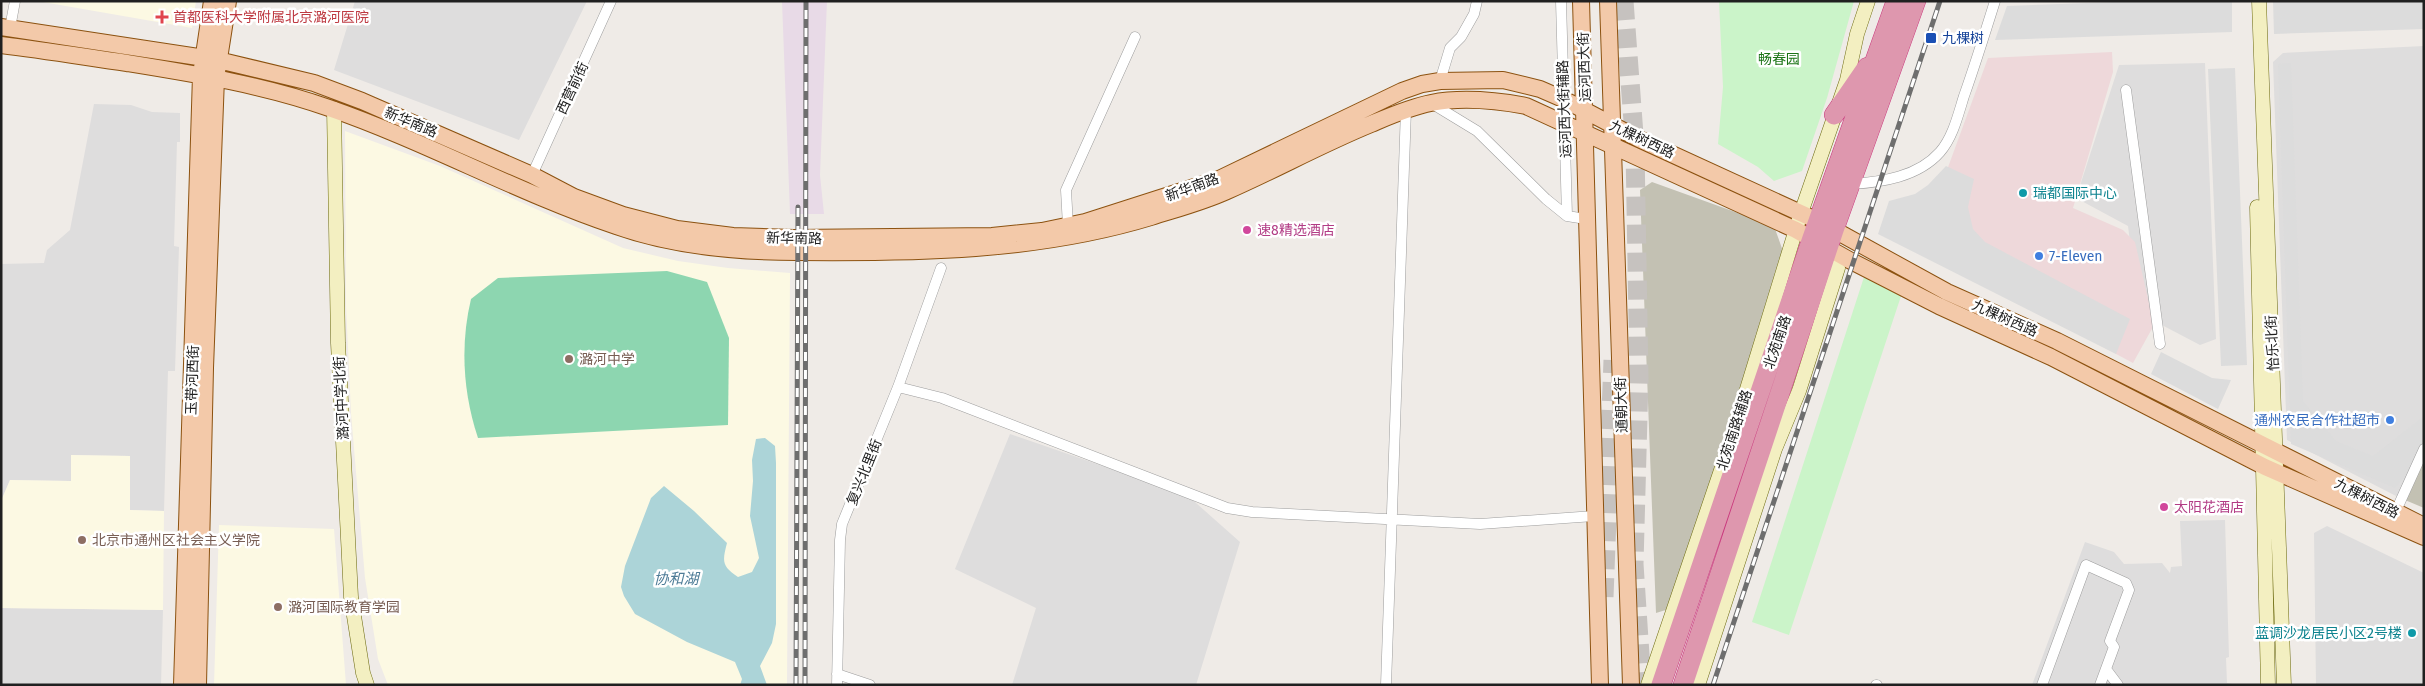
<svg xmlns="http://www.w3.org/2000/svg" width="2425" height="686" font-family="'Fira Sans','Noto Sans SC',sans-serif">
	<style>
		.residential { fill: #dedddd }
		.commercial { fill: #eed8da }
		.industrial { fill: #e8dae7 }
		.education { fill: #fcf9e3 }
		.construction { fill: #c3c1b3 }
		.park { fill: #cbf4c9 }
		.pitch { fill: #8dd6b0 }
		.parking { fill: #dcdcdc }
		.water { fill: #acd4d8 }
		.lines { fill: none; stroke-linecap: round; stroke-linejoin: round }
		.highway-tunnel { stroke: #c6c2bf; stroke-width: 19; stroke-dasharray: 19 9; stroke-linecap: butt }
		.street-casing { stroke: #9d9d9d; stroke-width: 11 }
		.secondary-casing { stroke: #6d6b10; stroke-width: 15 }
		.primary-casing { stroke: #8c5210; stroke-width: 18 }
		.highway-casing { stroke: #c9387d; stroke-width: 20 }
		.street { stroke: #fff; stroke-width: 10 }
		.secondary { stroke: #f3efc1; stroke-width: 14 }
		.primary { stroke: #f3c9a9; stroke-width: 16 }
		.highway { stroke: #de97ae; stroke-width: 19 }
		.rail-casing { stroke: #6e6e6e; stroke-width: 5 }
		.rail { stroke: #fff; stroke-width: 3; stroke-dasharray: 9; stroke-linecap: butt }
		.health-dot { fill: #e0444e; stroke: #fff; stroke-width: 2 }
		.transit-dot { fill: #1a4fb4; stroke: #fff; stroke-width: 2 }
		.culture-dot { fill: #0f9aa8; stroke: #fff; stroke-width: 2 }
		.hotel-dot { fill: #d1479c; stroke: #fff; stroke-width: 2 }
		.shop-dot { fill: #3f7fe0; stroke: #fff; stroke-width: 2 }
		.education-dot { fill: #8d6e63; stroke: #fff; stroke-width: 2 }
		.labels { text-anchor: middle; stroke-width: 5; stroke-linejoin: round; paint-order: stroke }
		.health-label { font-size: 14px; fill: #be3a42; stroke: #fff; text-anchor: start }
		.transit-label { font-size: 14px; fill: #164399; stroke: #fff; text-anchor: start }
		.park-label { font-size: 14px; fill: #1c7417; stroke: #fff }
		.street-label { font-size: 14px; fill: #202020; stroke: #fff }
		.culture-label { font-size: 14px; fill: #0d838f; stroke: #fff; text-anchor: start }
		.hotel-label { font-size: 14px; fill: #b23c85; stroke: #fff; text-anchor: start }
		.shop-label { font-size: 14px; fill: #366cbe; stroke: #fff; text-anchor: start }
		.education-label { font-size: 14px; fill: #785e54; stroke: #fff; text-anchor: start }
		.water-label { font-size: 15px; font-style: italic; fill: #4e7c97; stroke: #fff }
	</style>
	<rect width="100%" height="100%" fill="#efebe7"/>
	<!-- residential -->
	<path class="residential" d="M355,1H587L519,140L334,70Z
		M2424,46V440L2398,497L2287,440L2273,62L2283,53Z
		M2205,63L2216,339L2200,345L2139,313L2128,226L2076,198L2119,65Z
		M94,104L131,105L152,112L180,113V142H177L174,246L179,247L175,371H168L164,511L130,510V456L71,455V481L10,480L1,501V264L44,263L47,250L70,230Z
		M1010,434L1187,495L1240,542L1196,685H1012L1036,608L955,569Z
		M2225,520L2229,657L2226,658L2227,683L2237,685H2032L2085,542L2114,552L2124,564L2162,563L2170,573L2171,567L2182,566L2180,521Z
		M2327,526L2424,573V685H2316L2314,533Z
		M1,608L163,610L161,685H1Z"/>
	<!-- commercial -->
	<path class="commercial" d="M2112,52L2113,72L2073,208L2123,230L2135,242L2154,325L2133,363L1882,229L1947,170L1988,58Z"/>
	<!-- industrial -->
	<path class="industrial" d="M782,1H827L820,175L824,214H790Z"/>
	<!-- education -->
	<path class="education" d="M37,1H196L192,28Z
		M345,131L440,166L623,248L678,261L728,268L790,273L787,685H388L378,659L365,578L351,413L346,305Z
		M71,455L130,456V510L164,511L163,610L1,608V501L10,480L71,481Z
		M219,525L334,529L346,685H214Z"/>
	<!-- construction -->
	<path class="construction" d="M1652,182L1774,226L1784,254L1669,609L1656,613L1640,190Z
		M2424,458V508L2405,500Z"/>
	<!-- park -->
	<path class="park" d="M1719,1H1854L1827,98L1802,171L1774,181L1758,167L1718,144L1723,87Z
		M1865,274L1902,293L1789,635L1752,622Z"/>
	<!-- pitch -->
	<path class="pitch" d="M667,271L707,282L729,338L728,425L478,438C463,393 460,345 471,299L498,278Z"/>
	<!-- parking -->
	<path class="parking" d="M2142,1H2232V32L1995,40L2007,6Z
		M2273,1H2424V29L2274,34Z
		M2291,63L2303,401L2336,441L2373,456L2424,416V439L2409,472L2395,488L2291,444L2278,64Z
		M2235,68L2247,365L2221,366L2208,69Z
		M1946,166L1974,179L1968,207L1973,229L1985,242L2130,319L2116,354L1878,234L1889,201L1915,194L1928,185Z
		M2161,352L2212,378L2231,380L2218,409L2151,374Z"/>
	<!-- water -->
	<path class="water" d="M765,438L775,446L776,463V624L772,643L760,666L767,685H740L742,679L735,662L687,642L635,614L624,596L621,587L625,566L651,498L664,486L694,511L727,543C722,562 722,566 738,577L752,572L759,558L750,516L753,481L752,460L756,439Z"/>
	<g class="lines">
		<!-- highway-tunnel -->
		<path class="highway-tunnel" d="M1624,1L1635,148L1639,379L1634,564L1642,685
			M1604,597L1613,360"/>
		<!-- street casing -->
		<g class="street-casing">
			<path id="street" d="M1561,1L1567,216
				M10,28L15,1
				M1440,81L1450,48L1461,37L1474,14L1477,1
				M2126,90L2160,344
				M1431,103L1477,131L1546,199L1567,216L1586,219
				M532,175L611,1
				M1852,184C1882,182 1918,177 1940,152C1953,137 1958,115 1964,96C1975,65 1985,33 1995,1
				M1068,226L1066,190L1135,37
				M898,387L942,398L1227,508L1252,512L1480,524L1594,516
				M2395,513L2424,449
				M2106,669L2118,685
				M837,674L870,685
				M837,685L840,540L842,524L898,387L941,268
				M1386,685L1406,109
				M1876,685H1877
				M2042,685L2086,565L2126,583L2129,590L2110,641L2114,647L2100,685"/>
		</g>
		<!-- secondary casing -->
		<g class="secondary-casing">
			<path id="secondary" d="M2259,1L2284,685
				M334,109L338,343L351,597L363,673L367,685
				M2257,207L2268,685
				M1648,685L1732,438L1801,213L1847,80L1857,34L1868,1
				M1698,685L1775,449L1799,391L1838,268L1828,248"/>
		</g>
		<!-- primary casing -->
		<g class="primary-casing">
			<path id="primary" d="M1581,1L1600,685
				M1608,1L1631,685
				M1,27L218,60L314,83L362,101L532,175L574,197L623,215L677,229L733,236L794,238L992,236L1042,231L1085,222L1219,179L1402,91L1422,84L1440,81L1503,80L1540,89L1563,99L1639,139L1818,221L1947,292L2057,341L2424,526
				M1,45C43,50 85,57 127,63C195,74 264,85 329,108C427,142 518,193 616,226C672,246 737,252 797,252C916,253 1036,252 1151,217C1176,209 1203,202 1227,191C1275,170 1322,144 1371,124C1390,116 1410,107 1431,103C1462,97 1494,100 1526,106L1796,230L1851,261L1939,306L2051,357L2265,467L2424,537
				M182,685L201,75L212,1
				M198,685L205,368L216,78L228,1"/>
		</g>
		<!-- highway casing -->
		<g class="highway-casing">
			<path id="highway" d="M1834,115L1867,67
				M1661,685L1812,238L1896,1
				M1683,685L1834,230L1916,1"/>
		</g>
		<!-- street -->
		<use href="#street" class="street"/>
		<!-- secondary -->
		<use href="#secondary" class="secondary"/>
		<!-- primary -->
		<use href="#primary" class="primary"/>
		<!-- highway -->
		<use href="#highway" class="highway"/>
		<!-- rail casing -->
		<g class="rail-casing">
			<path id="rail" d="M796,685L798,207
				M805,685L806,1
				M1713,685L1940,1"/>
		</g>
		<!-- rail -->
		<use href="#rail" class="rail"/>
	</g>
	<!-- markers -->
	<path class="health-dot" d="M159.5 9.5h5v5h5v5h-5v5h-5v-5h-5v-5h5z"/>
	<rect class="transit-dot" x="1925" y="32" width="12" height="12" rx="2.5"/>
	<g class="culture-dot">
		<circle cx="2023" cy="193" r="5"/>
		<circle cx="2412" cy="633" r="5"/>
	</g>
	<g class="hotel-dot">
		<circle cx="1247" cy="230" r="5"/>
		<circle cx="2164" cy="507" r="5"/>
	</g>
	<g class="shop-dot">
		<circle cx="2039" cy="256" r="5"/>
		<circle cx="2390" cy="420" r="5"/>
	</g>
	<g class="education-dot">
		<circle cx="569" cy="359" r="5"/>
		<circle cx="82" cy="540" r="5"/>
		<circle cx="278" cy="607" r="5"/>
	</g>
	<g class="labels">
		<!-- health labels -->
		<g class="health-label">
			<text x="173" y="22">首都医科大学附属北京潞河医院</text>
		</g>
		<!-- transit labels -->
		<g class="transit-label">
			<text x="1942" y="43">九棵树</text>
		</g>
		<!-- park labels -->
		<g class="park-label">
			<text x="1779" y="64">畅春园</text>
		</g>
		<!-- street labels -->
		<g class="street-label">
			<text transform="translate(1584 67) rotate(-92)" y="5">运河西大街</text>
			<text transform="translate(572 88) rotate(-65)" y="5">西营前街</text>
			<text transform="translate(1564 109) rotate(-92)" y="5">运河西大街辅路</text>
			<text transform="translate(411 122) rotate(23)" y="5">新华南路</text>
			<text transform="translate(1642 139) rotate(25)" y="5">九棵树西路</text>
			<text transform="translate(1192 187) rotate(-20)" y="5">新华南路</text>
			<text transform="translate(794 238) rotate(1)" y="5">新华南路</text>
			<text transform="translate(2005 318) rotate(24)" y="5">九棵树西路</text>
			<text transform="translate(1777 342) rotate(-71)" y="5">北苑南路</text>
			<text transform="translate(2272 343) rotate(-93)" y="5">怡乐北街</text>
			<text transform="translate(192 380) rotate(-88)" y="5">玉带河西街</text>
			<text transform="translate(341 398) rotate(-93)" y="5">潞河中学北街</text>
			<text transform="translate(1621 405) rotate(-92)" y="5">通朝大街</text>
			<text transform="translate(1734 430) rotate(-72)" y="5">北苑南路辅路</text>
			<text transform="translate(864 472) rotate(-68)" y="5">复兴北里街</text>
			<text transform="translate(2367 498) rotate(27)" y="5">九棵树西路</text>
		</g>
		<!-- culture labels -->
		<g class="culture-label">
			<text x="2033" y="198">瑞都国际中心</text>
			<text x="2402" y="638" text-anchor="end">蓝调沙龙居民小区2号楼</text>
		</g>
		<!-- hotel labels -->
		<g class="hotel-label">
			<text x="1257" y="235">速8精选酒店</text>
			<text x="2174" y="512">太阳花酒店</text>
		</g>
		<!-- shop labels -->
		<g class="shop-label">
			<text x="2049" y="261">7-Eleven</text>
			<text x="2380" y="425" text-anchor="end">通州农民合作社超市</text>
		</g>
		<!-- education labels -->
		<g class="education-label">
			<text x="579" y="364">潞河中学</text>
			<text x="92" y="545">北京市通州区社会主义学院</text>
			<text x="288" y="612">潞河国际教育学园</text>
		</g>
		<!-- water labels -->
		<g class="water-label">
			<text x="676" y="584">协和湖</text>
		</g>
	</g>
	<!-- border -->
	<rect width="2425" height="686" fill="none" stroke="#202020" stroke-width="5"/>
</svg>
